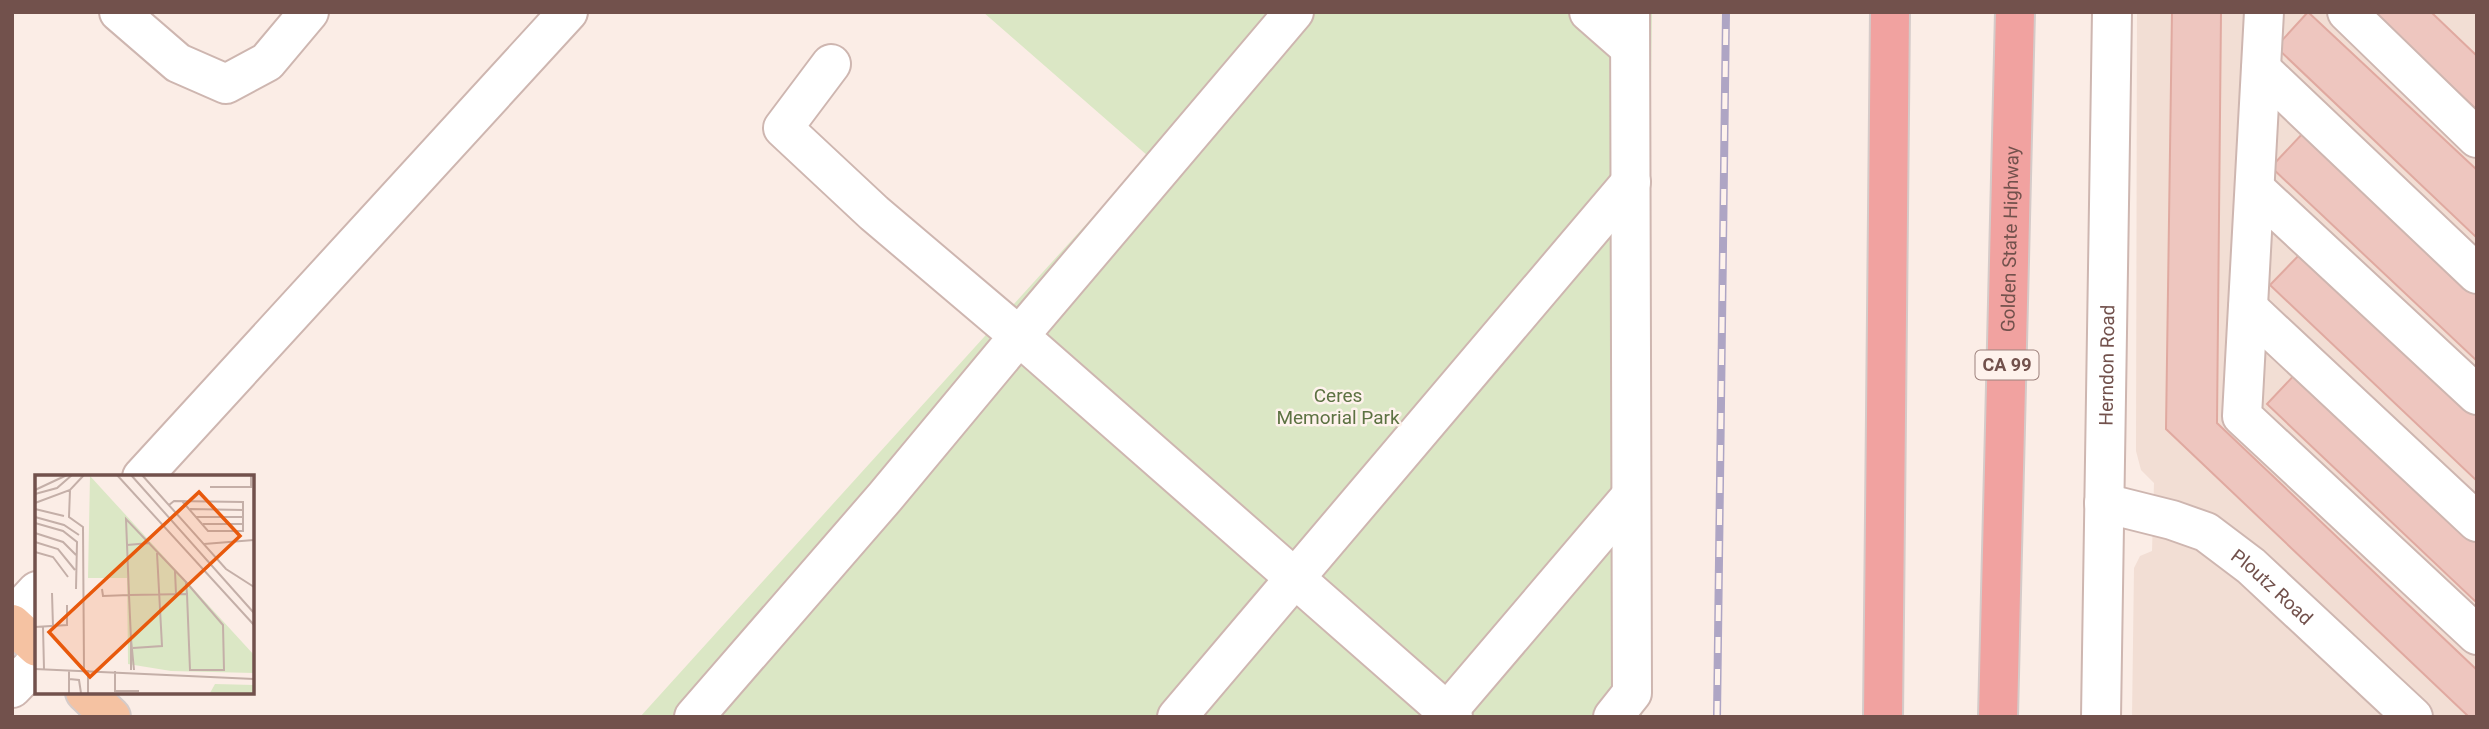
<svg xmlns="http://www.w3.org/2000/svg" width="2489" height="729" font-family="Roboto,sans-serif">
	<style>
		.residential { fill: #f2ded4 }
		.green { fill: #dbe7c5 }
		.building { fill: #eec6bf; stroke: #e0a9a0; stroke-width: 2 }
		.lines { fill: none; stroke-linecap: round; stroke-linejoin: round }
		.minor-casing { stroke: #ceb6b0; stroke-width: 42 }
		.major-casing { stroke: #d5cbc9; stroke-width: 42 }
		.highway-casing { stroke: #d5cbc9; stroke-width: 42 }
		.minor { stroke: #fff; stroke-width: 38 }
		.major { stroke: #f5c2a2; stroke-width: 38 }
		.highway { stroke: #f1a2a0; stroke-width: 38 }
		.rail-casing { stroke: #aea5c4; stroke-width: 8 }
		.rail { stroke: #fef2ec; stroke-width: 5; stroke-dasharray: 16; stroke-linecap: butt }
		.labels { text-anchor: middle; stroke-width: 5; stroke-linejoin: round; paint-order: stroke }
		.shield { fill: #fef2ec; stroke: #9c817c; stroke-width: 2 }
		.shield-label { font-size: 18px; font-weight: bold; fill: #72514c }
		.street-label { font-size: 19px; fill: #72514c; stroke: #fef2ec }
		.park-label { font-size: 19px; fill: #5c7242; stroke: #fef2ec }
		.inset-road { fill: none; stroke: #c4afa8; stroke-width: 2 }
		.view { fill: #e8590c; fill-opacity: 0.15; stroke: #e8590c; stroke-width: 3.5 }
		.inset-edge { fill: none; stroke: #72514c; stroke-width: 3.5 }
	</style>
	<rect width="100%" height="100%" fill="#fbede6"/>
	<!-- residential -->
	<path class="residential" d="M2137,12H2477V717H2132L2134,568L2140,556L2152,551L2154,483L2141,470L2136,451Z"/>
	<!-- green -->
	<path class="green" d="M983,12H1652L1642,717H640L1148,156Z"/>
	<!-- building -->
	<path class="building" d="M2172,12H2221L2217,423L2477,670V717H2469L2166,429Z
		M2308,12L2477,170V238L2276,47Z
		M2373,12H2431L2477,56V110Z
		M2305,131L2477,293V361L2271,167Z
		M2303,251L2477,415V481L2270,285Z
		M2300,369L2477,536V603L2267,404Z"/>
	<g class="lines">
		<!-- minor casing -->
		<g class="minor-casing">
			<g id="minor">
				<path d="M119,12L178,63L226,84L267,62L309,12"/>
				<path d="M1294,12L1019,336L1453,717"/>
				<path d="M1589,12L1630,48"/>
				<path d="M2264,12L2242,416L2477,635"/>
				<path d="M2347,12L2477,138"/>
				<path d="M2261,69L2477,274"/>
				<path d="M2255,189L2477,395"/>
				<path d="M2248,308L2477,522"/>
				<path d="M142,477L568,12"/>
				<path id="s1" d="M2104,503L2172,520L2206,532L2251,566L2413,717"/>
				<path d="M12,618L37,591"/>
				<path d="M12,688L37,662"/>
				<path d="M1447,712L1631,496"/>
				<path d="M694,717L885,497L1019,336L874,213L783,128L831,64"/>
				<path d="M1177,717L1631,182"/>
				<path d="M1613,717L1632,693L1630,12"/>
				<path id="s2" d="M2101,717L2112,12"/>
			</g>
		</g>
		<!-- major casing -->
		<g class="major-casing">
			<path id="major" d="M12,624L37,647
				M85,692L111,717"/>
		</g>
		<!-- highway casing -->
		<g class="highway-casing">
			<g id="highway">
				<path d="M1883,717L1890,12"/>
				<path id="s3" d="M1998,717L2015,12"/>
			</g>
		</g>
		<!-- minor -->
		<use href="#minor" class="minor"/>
		<!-- major -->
		<use href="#major" class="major"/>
		<!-- highway -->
		<use href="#highway" class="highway"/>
		<!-- rail casing -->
		<g class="rail-casing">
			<path id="rail" d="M1717,717L1726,12"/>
		</g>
		<!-- rail -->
		<use href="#rail" class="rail"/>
	</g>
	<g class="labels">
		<!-- shield labels -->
		<rect class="shield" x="1975.5" y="350.5" width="63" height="29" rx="5"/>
		<g class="shield-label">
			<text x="2007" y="371">CA 99</text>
		</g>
		<!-- street labels -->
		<g class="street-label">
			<text dy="7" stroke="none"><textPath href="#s3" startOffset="478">Golden State Highway</textPath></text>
			<text dy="7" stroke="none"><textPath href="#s2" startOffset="352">Herndon Road</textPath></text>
			<text dy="7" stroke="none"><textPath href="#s1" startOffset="192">Ploutz Road</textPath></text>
		</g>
		<!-- park labels -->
		<g class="park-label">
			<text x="1338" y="402">Ceres<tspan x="1338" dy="22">Memorial Park</tspan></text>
		</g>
	</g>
	<!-- overview -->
	<g transform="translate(35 475)">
		<rect width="219" height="219" fill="#fbede6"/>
		<path d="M55,1L219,180V198L136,196L93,189L92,103H53ZM180,209L219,210V218H175Z" fill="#dbe7c5"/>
		<path class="inset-road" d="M82,0L219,150M96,0L219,138M107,0L191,94L219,112M175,12H216V0M0,15L32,0M35,15L34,42L48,52L49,195M0,19L22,13L37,0M0,28L35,15L49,0M134,30L139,26L208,27V56H173L147,26M0,34L29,41M155,34L208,35M0,42L29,50L44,60M161,42H208M0,48L28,56L42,67L41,114M168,49H208M0,58L28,67L41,80M0,67L23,74L40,95M169,69L219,65M92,70L115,68M0,77L18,82L33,102M140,96L141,119M151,107L188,150L189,195H155L152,119L94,120L91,44L151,107L152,119M67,114L68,121L94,120L96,164M17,118L18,152M0,152L32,150V130M8,152L9,194M98,173L127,171L122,78M0,194L219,204M96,195V164L99,195M80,196V216H104M34,204L44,205L46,218M34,218V195M53,218V195"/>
		<path class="view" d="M164,17L205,61L55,202L14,157Z"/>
		<rect width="219" height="219" class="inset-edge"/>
	</g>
	<!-- border -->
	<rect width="2489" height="729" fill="none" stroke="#72514c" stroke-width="28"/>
</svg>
